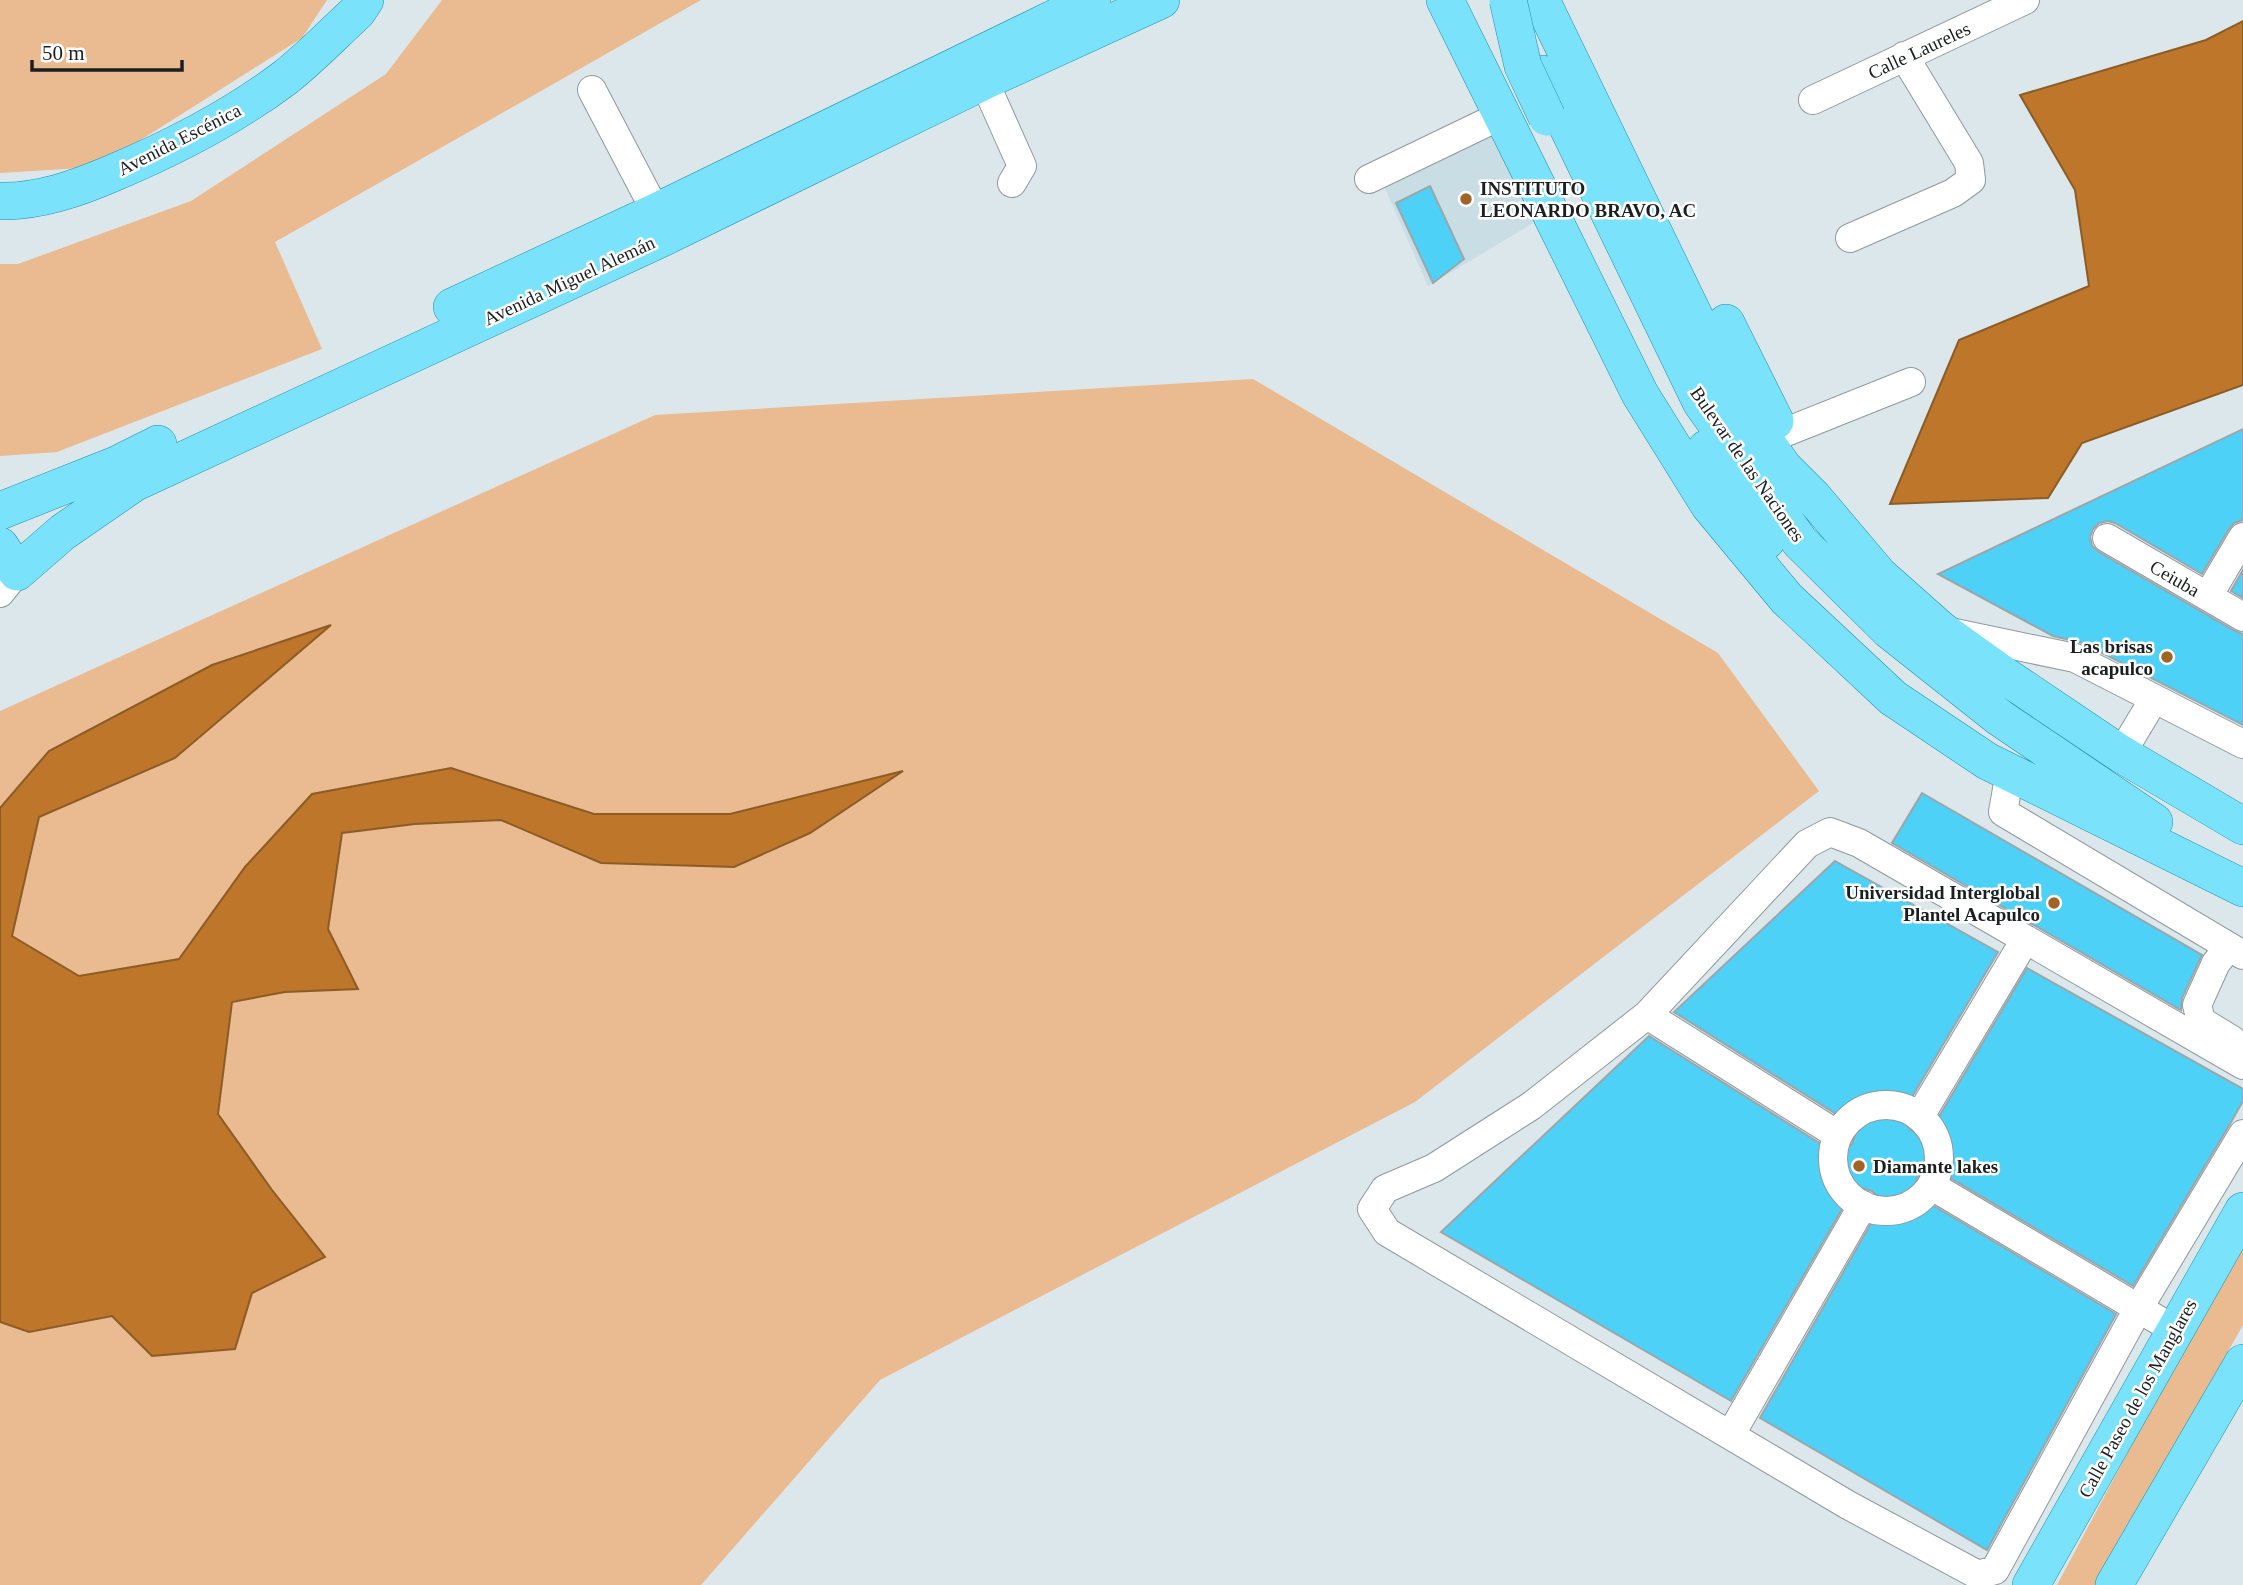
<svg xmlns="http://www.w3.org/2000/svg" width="2243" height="1585" font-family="Georgia,serif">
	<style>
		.built { fill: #c9dde4 }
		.green { fill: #eaba90 }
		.water { fill: #bd762a; stroke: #8c5c27; stroke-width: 2 }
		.building { fill: #4dd1f7; stroke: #9ca6aa; stroke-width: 2 }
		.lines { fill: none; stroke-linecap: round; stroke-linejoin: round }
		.minor-casing { stroke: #8f999d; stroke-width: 30 }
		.major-casing { stroke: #2091ad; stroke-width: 38 }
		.minor { stroke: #fff; stroke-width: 28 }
		.major { stroke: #7ae2fb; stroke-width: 37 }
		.major-bridge-casing { stroke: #2091ad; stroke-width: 38; stroke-linecap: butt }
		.major-bridge { stroke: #7ae2fb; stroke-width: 37 }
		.poi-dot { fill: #a06526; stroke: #fff; stroke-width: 2.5 }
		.labels { text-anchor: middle; stroke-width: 5; stroke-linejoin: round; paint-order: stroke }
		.street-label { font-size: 19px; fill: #1b1f20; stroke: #fff }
		.poi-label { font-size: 19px; font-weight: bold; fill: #1b1f20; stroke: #fff; text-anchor: start }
	</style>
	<rect width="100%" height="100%" fill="#dce7eb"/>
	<!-- built -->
	<path class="built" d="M1496,126L1550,213L1428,286L1384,186Z"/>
	<!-- green -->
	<path class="green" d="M0,0H327L302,38L98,167L0,173Z
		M442,0H701L275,242L322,349L57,452L0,456V264H18L191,201L386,74Z
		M1253,379L1718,653L1819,791L1415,1102L880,1380L701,1585H0V711L655,415Z
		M2243,1237V1325L2096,1585H2057Z"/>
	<!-- water -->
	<path class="water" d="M2243,21V385L2082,443L2048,498L1890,504L1959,340L2089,286L2075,190L2020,95L2206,40Z
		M331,625L175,758L39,817L12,936L79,976L179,959L245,867L312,794L451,768L594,814H730L903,771L810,833L734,867L601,863L501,820L415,824L342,833L328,929L358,989L285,992L232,1002L218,1114L272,1190L325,1257L252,1293L235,1349L152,1356L112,1316L29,1332L0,1322V808L49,751L212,665Z"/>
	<!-- building -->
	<path class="building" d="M1430,186L1464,259L1433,283L1396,203Z
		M2243,429V520L2234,523L2229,529L2202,574L2115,523L2108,521L2099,523L2093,529L2090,537L2092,546L2099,552L2235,631L2243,634V725L2083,643L2053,636L1938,574Z
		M2243,570V598L2231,591Z
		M1922,793L2202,955L2182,998L2181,1010L1892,843Z
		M1835,861L1998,952L1906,1107L1903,1115L1905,1123L1912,1131L1919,1133L1927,1131L1934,1125L2027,968L2243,1089V1101L2230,1124L2133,1286L1940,1172L1933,1169L1924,1171L1917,1178L1915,1186L1917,1194L1924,1200L2116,1314L1987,1550L1760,1418L1877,1213L1880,1204L1878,1197L1872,1191L1862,1188L1854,1191L1849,1197L1731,1401L1441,1232L1649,1036L1829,1149L1838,1152L1845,1150L1852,1144L1855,1135L1852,1127L1847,1121L1674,1012Z"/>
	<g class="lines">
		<!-- minor casing -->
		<g class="minor-casing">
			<path id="minor" d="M984,81L1022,166L1012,183
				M592,90L656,212
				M1813,100L2025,0
				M1369,179L1502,115
				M1850,238L1953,193L1971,180L1969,163L1904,56
				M1781,434L1911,382
				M2107,538L2243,617
				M0,593L17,572
				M2208,596L2243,537
				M1950,632L2075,658L2243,744
				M2121,754L2154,699
				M2010,772L2003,812L2243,955
				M2229,947L2216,963L2197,1005L2201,1021L2232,1040
				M1647,1015L1838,1135
				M2243,1065L1859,843L1830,832L1807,844L1647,1015L1531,1106L1434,1168L1385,1189L1372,1209L1387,1232L1848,1505L1978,1575L1995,1570L2138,1309L2243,1134
				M1833 1158a53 53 0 1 1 106 0a53 53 0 1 1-106 0Z
				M1920,1116L2025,940
				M1932,1186L2175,1330
				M1731,1434L1863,1205"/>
		</g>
		<!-- major casing -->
		<g class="major-casing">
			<path id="major" d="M1445,0L1640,394L1709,505L1787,599L1893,698L1987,761L2243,888
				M1541,0L1730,390L1783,467L1813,497L1879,575L1941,630L2008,678L2121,754L2243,826
				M1542,74L1701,402L1800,542L1889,630L2000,718L2154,822
				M0,201C39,202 78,188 113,173C175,147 233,117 286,77C311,57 334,33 357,12L365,0
				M452,307L656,212L1092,0
				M1726,323L1775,421
				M1706,449L1766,541
				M0,511L116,465L158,444
				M0,546L17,572L63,532L134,483L660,239L984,81L1161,0
				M2031,1585L2243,1211
				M2114,1585L2243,1363"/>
		</g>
		<!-- minor -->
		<use href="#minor" class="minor"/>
		<!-- major -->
		<use href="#major" class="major"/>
		<!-- major-bridge casing -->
		<g class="major-bridge-casing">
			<path id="major-bridge" d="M1508,0L1523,66L1547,117"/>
		</g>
		<!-- major-bridge -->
		<use href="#major-bridge" class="major-bridge"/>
	</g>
	<!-- markers -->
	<g class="poi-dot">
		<circle cx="1466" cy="199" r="7"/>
		<circle cx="2167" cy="657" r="7"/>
		<circle cx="2054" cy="903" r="7"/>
		<circle cx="1859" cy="1166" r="7"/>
	</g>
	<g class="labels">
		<!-- street labels -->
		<g class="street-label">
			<text transform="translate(1919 50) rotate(-25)" y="7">Calle Laureles</text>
			<text transform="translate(179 139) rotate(-27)" y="7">Avenida Escénica</text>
			<text transform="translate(569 280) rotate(-25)" y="7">Avenida Miguel Alemán</text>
			<text transform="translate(1748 464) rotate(55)" y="7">Bulevar de las Naciones</text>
			<text transform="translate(2175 578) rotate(30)" y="7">Ceiuba</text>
			<text transform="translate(2137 1398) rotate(-61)" y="7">Calle Paseo de los Manglares</text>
		</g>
		<!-- poi labels -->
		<g class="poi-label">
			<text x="1480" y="195">INSTITUTO<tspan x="1480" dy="22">LEONARDO BRAVO, AC</tspan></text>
			<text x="2153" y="653" text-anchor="end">Las brisas<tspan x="2153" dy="22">acapulco</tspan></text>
			<text x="2040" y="899" text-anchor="end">Universidad Interglobal<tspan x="2040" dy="22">Plantel Acapulco</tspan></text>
			<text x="1873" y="1173">Diamante lakes</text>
		</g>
	</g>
	<!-- scale -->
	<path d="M32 60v10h150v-10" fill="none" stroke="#1b1f20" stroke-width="3.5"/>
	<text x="42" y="60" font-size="21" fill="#1b1f20" stroke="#ffffff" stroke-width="5" paint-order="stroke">50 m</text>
</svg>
